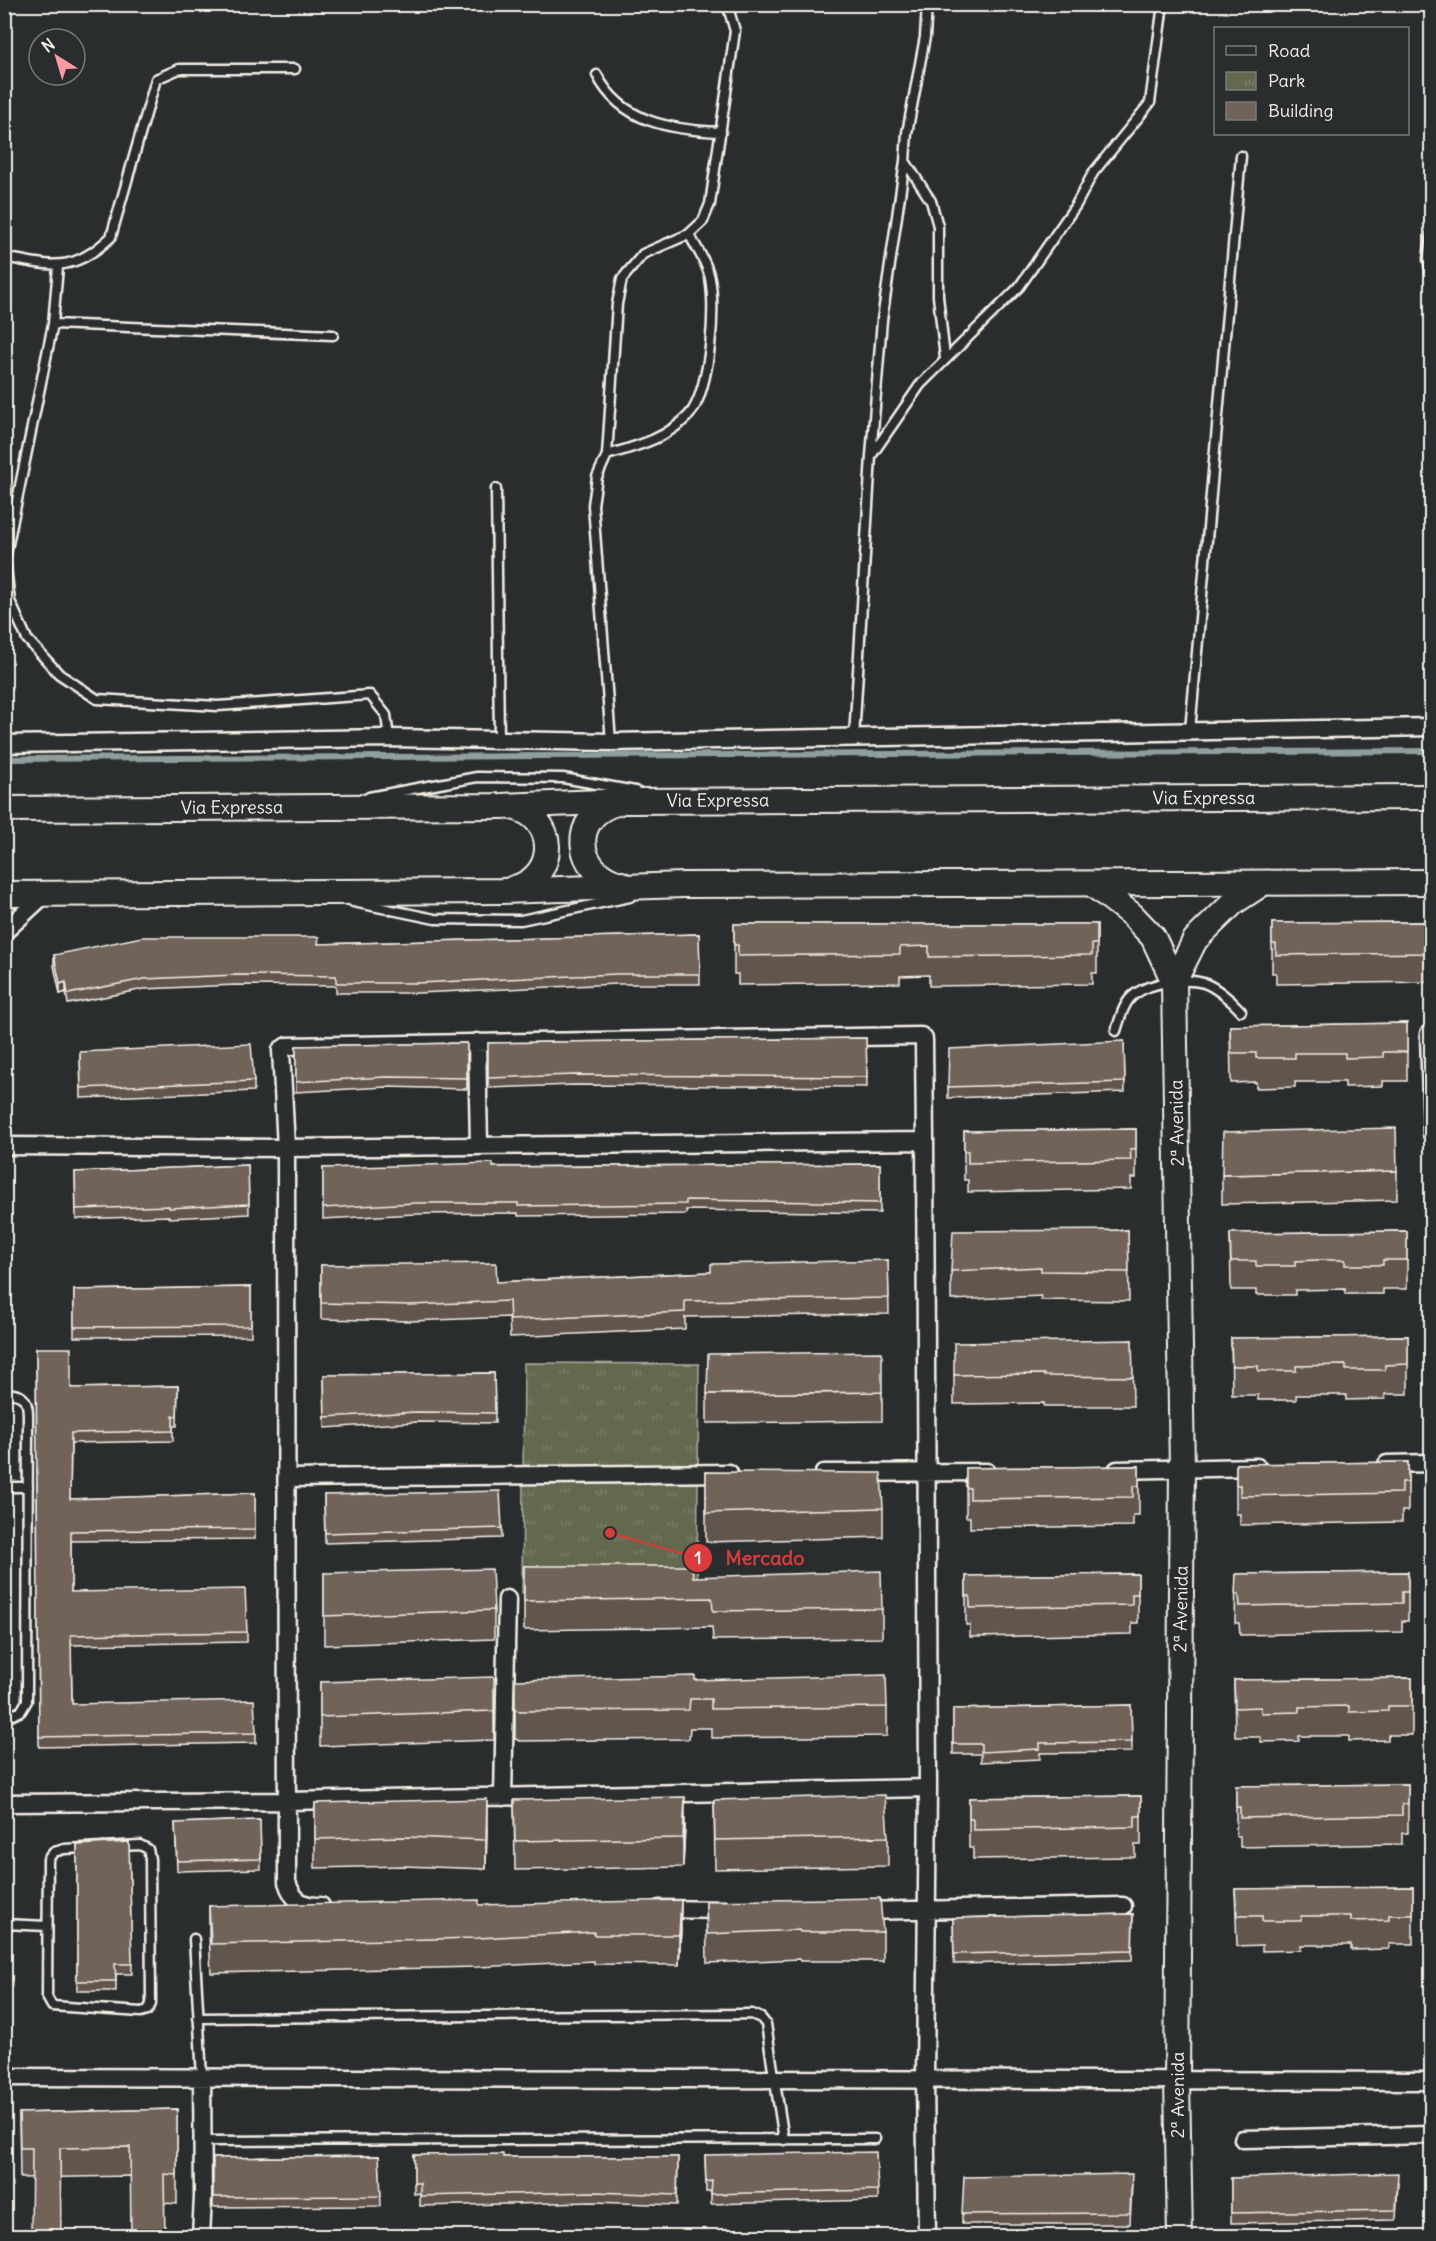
<svg xmlns="http://www.w3.org/2000/svg" width="1436" height="2241" font-family="Delius,sans-serif">
	<style>
		.park { fill: url(#park-tufts); stroke: #acad9c; stroke-width: 1.5 }
		.lines { fill: none; stroke-linecap: round; stroke-linejoin: round }
		.stream { stroke: #8e9f9e; stroke-width: 6 }
		.lane-casing { stroke: #f4f1e8; stroke-width: 13 }
		.street-casing { stroke: #f4f1e8; stroke-width: 21 }
		.secondary-casing { stroke: #f4f1e8; stroke-width: 28 }
		.lane { stroke: #2a2d2e; stroke-width: 8 }
		.street { stroke: #2a2d2e; stroke-width: 16 }
		.secondary { stroke: #2a2d2e; stroke-width: 24 }
		.wall { fill: #62554d; stroke: #f4f1e8; stroke-width: 1.5 }
		.shaded-wall { fill: #50453e; stroke: #f4f1e8; stroke-width: 1.5 }
		.building { fill: #726359; stroke: #f4f1e8; stroke-width: 1.5 }
		.labels { text-anchor: middle; stroke-width: 6; stroke-linejoin: round; paint-order: stroke }
		.street-label { font-size: 18px; fill: #f4f1e8; stroke: #2a2d2e }
		.leader { fill: none; stroke: #d93c3b; stroke-width: 2 }
		.callout-dot { fill: #d93c3b; stroke: #2a2d2e; stroke-width: 2 }
		.mark-label { font-size: 18px; text-anchor: middle; font-weight: bold; fill: #fff }
		.callout-label { font-size: 20px; text-anchor: middle; font-weight: bold; fill: #d93c3b; stroke: #2a2d2e; stroke-width: 6; stroke-linejoin: round; paint-order: stroke }
	</style>
	<defs>
		<pattern id="park-tufts" width="24" height="20" patternUnits="userSpaceOnUse" patternTransform="scale(1.5)"><rect width="24" height="20" fill="#63694f"/><path d="M3 7l-1-3M5 7V3M7 7l1-3M15 17l-1-3M17 17v-4M19 17l1-3" fill="none" stroke="#7a7f68"/></pattern>
	</defs>
	<rect width="100%" height="100%" fill="#2a2d2e"/>
	<filter id="ink" filterUnits="userSpaceOnUse"><feTurbulence type="fractalNoise" baseFrequency=".0167" numOctaves="2"/><feDisplacementMap in="SourceGraphic" scale="12" xChannelSelector="R" yChannelSelector="G"/><feConvolveMatrix kernelMatrix="1 2 1 2 8 2 1 2 1" color-interpolation-filters="sRGB"/></filter>
	<g filter="url(#ink)">
		<!-- park -->
		<path class="park" d="M524,1363L699,1364L697,1593H522Z"/>
		<g class="lines">
			<!-- stream -->
			<path class="stream" d="M4,759L1432,751"/>
			<!-- lane casing -->
			<g class="lane-casing">
				<path id="lane" d="M927,4L925,37L907,133L905,161L931,201L938,226V296L945,358
					M597,75C621,123 673,130 721,132
					M1432,232L1428,259L1432,277
					M4,257C53,266 72,274 111,237L156,79L179,69H295
					M58,267L53,324L5,559L10,601L27,639L59,674L97,699L218,706L370,695L386,715L389,738
					M53,324L333,335
					M607,455C637,446 666,439 689,415C710,393 718,299 708,271C704,258 695,246 689,234
					M871,456L920,385L1019,287L1076,205L1093,173L1150,103L1163,4
					M496,489L499,740
					M1190,731L1241,156
					M854,738L871,456L882,320L905,161
					M611,742L593,505L597,477L607,455L617,304L622,279L643,254L689,234L703,221L710,204L735,31L727,4
					M369,797L477,777L563,778L635,791
					M353,902L435,919L521,920L630,897
					M1116,1031C1120,1019 1124,1001 1135,994C1151,982 1185,978 1204,983C1216,987 1233,1002 1241,1011
					M4,1394C20,1392 28,1398 28,1414L27,1701L21,1711L4,1719
					M4,1487H28
					M140,1845L148,1849L150,1859L151,2004L148,2010L141,2012L52,2006L47,1997L48,1859L54,1852L64,1849Z
					M4,1924L47,1926
					M194,1939L202,2077
					M198,2018L752,2014L761,2018L766,2024L784,2140
					M203,2141L875,2139"/>
			</g>
			<!-- street casing -->
			<g class="street-casing">
				<path id="street" d="M4,744L389,738L611,742L1432,727
					M4,932L46,893
					M1432,1032L1429,1034L1432,1134
					M477,1042L479,1146
					M4,1146L286,1148L925,1141
					M1387,1464L1432,1463
					M1117,1470L1257,1467
					M824,1473L987,1472
					M287,1478L729,1473
					M503,1797L507,1599
					M4,1803L287,1801L928,1788
					M321,1906C302,1906 293,1901 287,1882L286,1148L281,1050L287,1046L921,1036L924,1039L925,1141L928,1788L925,2079L927,2236
					M659,1909L726,1910
					M860,1911L1123,1906
					M4,2077L1432,2081
					M1243,2139L1432,2135
					M201,2236L203,2197L202,2077"/>
			</g>
			<!-- secondary casing -->
			<g class="secondary-casing">
				<g id="secondary">
					<path d="M617,803C569,815 574,873 621,884"/>
					<path d="M511,807C558,815 559,877 514,888"/>
					<path id="s1" d="M4,809L501,806L626,801L1432,797"/>
					<path d="M1092,884L1131,914L1153,937L1174,982L1182,1469L1177,2081L1180,2236"/>
					<path d="M4,894L502,891L684,885L1432,882"/>
					<path d="M1174,982L1195,940L1234,902L1263,883"/>
				</g>
			</g>
			<!-- lane -->
			<use href="#lane" class="lane"/>
			<!-- street -->
			<use href="#street" class="street"/>
			<!-- secondary -->
			<use href="#secondary" class="secondary"/>
		</g>
		<!-- wall -->
		<path class="wall" d="M1431,922V982L1276,984V973H1272V923Z
			M734,924H1097V973H1092V984L929,986V975L900,976V983L738,985V974H734Z
			M699,934L700,984H617L418,993H336V986L236,985L144,989L68,1004L66,992L60,994L54,966V955L319,944Z
			M1407,1023V1081H1383V1086L1345,1087V1082H1295V1087L1256,1088V1082L1231,1083L1230,1026Z
			M866,1038L867,1087L575,1085L488,1088V1043Z
			M1124,1041L1125,1092L948,1098V1087Z
			M467,1043V1089L386,1087L296,1092V1046Z
			M80,1052L254,1081V1091L81,1098Z
			M1136,1129V1178H1131V1189L968,1192V1180H964V1131Z
			M880,1164V1213L686,1210V1214L518,1216V1213L415,1214L323,1219V1168Z
			M248,1165L249,1214L169,1218V1216L76,1219L75,1172Z
			M1397,1171V1200L1222,1204V1175Z
			M1128,1230L1129,1301L1041,1300V1296L951,1300V1271Z
			M1407,1231V1289H1383V1294H1345V1289L1295,1290V1295H1256V1290H1231L1230,1233Z
			M888,1260L889,1314L685,1317V1329L510,1337L509,1317L411,1321L321,1319V1265L497,1282L711,1272Z
			M251,1287V1336L74,1337V1290Z
			M1408,1336V1394H1385V1399L1346,1400V1395H1296V1400H1258V1395H1232L1231,1338Z
			M1132,1340L1133,1406H1044V1403L954,1404V1375Z
			M36,1348L71,1388L178,1386L177,1426H173V1441L71,1443L70,1499L255,1493V1539L71,1541V1592L247,1632V1642L71,1645L72,1704L256,1733V1743L39,1747Z
			M494,1373L495,1423L417,1422L325,1428L324,1375Z
			M882,1392V1421L707,1423V1394Z
			M1408,1462V1511H1402V1522L1240,1525V1514H1236V1464Z
			M1139,1466V1515H1133V1526L970,1528V1517H966V1468Z
			M706,1472L883,1508V1537L706,1542Z
			M324,1495L502,1528V1538L325,1543Z
			M524,1566L693,1577L882,1609V1638L713,1640L712,1627L524,1630Z
			M1408,1572V1621H1402V1632L1240,1635L1239,1623H1235L1236,1574Z
			M324,1573L494,1610V1639L324,1645Z
			M1138,1574V1623H1132V1634L970,1637V1625H966V1576Z
			M1412,1678V1735H1388V1740L1349,1741V1736H1299V1741L1261,1742V1737H1235L1234,1680Z
			M695,1680L887,1707V1736L711,1738V1728H690L689,1739L520,1741L515,1739V1710Z
			M320,1682L494,1706V1740L320,1746Z
			M1131,1705L1132,1752L1040,1753V1759L981,1762V1754H953V1709Z
			M1408,1784V1833H1402V1844L1240,1847V1836H1236V1786Z
			M1141,1796V1845H1135V1857L973,1859V1848H969V1798Z
			M514,1800L685,1826L683,1867L515,1870Z
			M714,1800L888,1837V1866L715,1869Z
			M315,1803L487,1828L486,1869L404,1866L315,1868Z
			M260,1820L261,1869L177,1871L175,1823Z
			M129,1842L132,1974H116V1991H77V1845Z
			M1413,1887V1944H1389V1949L1351,1950V1945H1301V1950L1262,1951V1945L1237,1946L1235,1889Z
			M706,1901L883,1932V1961H800L799,1959L707,1963Z
			M479,1905L681,1929L679,1965L594,1964V1961L478,1967L211,1973L209,1935V1906Z
			M1133,1914L1132,1960L954,1964L953,1918Z
			M177,2109V2204L164,2203L130,2176L20,2178L19,2113Z
			M414,2155L503,2157H678L677,2205L593,2202L420,2206V2193L414,2194Z
			M705,2155L878,2190V2200L711,2204V2191L706,2192Z
			M379,2156L381,2206L213,2207V2158Z
			M1231,2178L1398,2183L1396,2220L1231,2223Z
			M1132,2184L1130,2224H962V2214Z"/>
		<!-- shaded-wall -->
		<path class="shaded-wall" d="M66,982V992L60,994V984Z
			M685,1797V1826L683,1867V1838Z
			M487,1799V1828L486,1869V1840Z
			M681,1900V1929L679,1965V1935Z"/>
		<!-- building -->
		<path class="building" d="M1431,922V953L1276,955V944H1272V923Z
			M734,924H1097V944H1092V955L929,957V946L900,947V954L738,956V945H734Z
			M699,934L700,974H617L418,983H336V976L236,975L144,979L68,994L66,982L60,984L54,955L142,937H319L318,944Z
			M1407,1023V1052H1383V1057L1345,1058V1053H1295V1058H1256V1053H1231L1230,1026Z
			M866,1038L867,1077L575,1075L488,1078V1043Z
			M1124,1041L1125,1082L948,1087L949,1049Z
			M467,1043V1078L386,1077L296,1082V1046Z
			M251,1044L254,1081L81,1088L80,1052Z
			M1396,1128L1397,1171L1222,1175L1223,1132Z
			M1136,1129V1149H1130L1131,1160L968,1163V1151H964V1131Z
			M493,1163V1167L880,1164V1203L686,1200V1204L518,1206V1203H415L323,1208V1168Z
			M248,1165L249,1204L169,1208V1206L76,1209L75,1172Z
			M1128,1230L1129,1272L1041,1271V1267L951,1271L953,1231Z
			M1407,1231V1260H1383V1265H1345V1260H1318L1295,1261V1266H1256V1261H1231L1230,1233Z
			M888,1260L889,1298L685,1301V1312L510,1320L509,1301L411,1305L321,1303V1265L496,1263L497,1282L711,1272V1264Z
			M251,1287V1326L74,1327V1290Z
			M1408,1336V1364L1385,1365V1370H1346V1365L1296,1366V1371H1258V1366H1232L1231,1338Z
			M1132,1340L1133,1377L1044,1376V1374L954,1375V1343Z
			M36,1348H71V1388L178,1386L177,1416H173V1431L71,1433L70,1499L255,1493V1529L71,1531V1592L245,1589L247,1632L71,1635L72,1704L254,1700L256,1733L39,1737Z
			M882,1352V1392L707,1394L708,1354Z
			M494,1373L495,1413L417,1412L325,1417L324,1375Z
			M1408,1462V1482H1402V1493L1240,1496V1485H1236V1464Z
			M1139,1466V1486H1133V1497L970,1499V1488H966V1468Z
			M706,1472L881,1473L883,1508L706,1513Z
			M500,1491L502,1528L325,1533L324,1495Z
			M524,1566H692L693,1577L881,1571L882,1609L713,1611L712,1598L524,1601Z
			M492,1569L494,1610L324,1616V1573Z
			M1408,1572V1592H1402V1603L1240,1606L1239,1594H1235L1236,1574Z
			M1138,1574V1594H1132V1605L970,1608V1596H966V1576Z
			M886,1675L887,1707L711,1709V1699H690L689,1710L520,1711L515,1710V1680L695,1676V1680Z
			M494,1677V1711L320,1717V1682Z
			M1412,1678V1706H1388V1711L1349,1712V1706L1299,1707V1712L1261,1713V1707L1235,1708L1234,1680Z
			M1131,1705L1132,1742L1040,1743V1749L981,1752V1744H953V1709Z
			M1408,1784V1804H1402V1815L1240,1818V1807H1236V1786Z
			M885,1795L888,1837L715,1840L714,1800Z
			M1141,1796V1816H1135V1827L973,1830V1819H969V1798Z
			M685,1797L683,1838L515,1841L514,1800Z
			M487,1799L486,1840L404,1837L315,1839V1803Z
			M260,1820L261,1859L177,1861L175,1823Z
			M129,1842L132,1964H115L116,1981H77V1845Z
			M1413,1887V1915H1389V1920L1351,1921V1916H1301V1921H1262V1916H1237L1235,1889Z
			M880,1898L883,1932H800L799,1930L707,1934L706,1901Z
			M479,1900V1905L681,1900L679,1935H594V1932L478,1938L211,1944L209,1906Z
			M1133,1914L1132,1950L954,1954L953,1918Z
			M177,2109V2175L164,2174L165,2236H131L130,2147L60,2148L61,2236H31L32,2148H20L19,2113Z
			M876,2152L878,2190L711,2194L712,2181L706,2182L705,2155Z
			M503,2154V2157H678L677,2195L593,2192L420,2196V2183H414V2155Z
			M379,2156L381,2196L213,2197V2158Z
			M1398,2173L1396,2210L1231,2213V2178Z
			M1132,2174L1130,2213L962,2214L964,2177Z"/>
	</g>
	<g class="labels">
		<!-- street labels -->
		<g class="street-label">
			<text dy="6" stroke="none"><textPath href="#s1" startOffset="1200">Via Expressa</textPath></text>
			<text dy="6" stroke="none"><textPath href="#s1" startOffset="714">Via Expressa</textPath></text>
			<text dy="6" stroke="none"><textPath href="#s1" startOffset="228">Via Expressa</textPath></text>
			<text transform="translate(1177 1123) rotate(-91)" y="6">2ª Avenida</text>
			<text transform="translate(1181 1609) rotate(-89)" y="6">2ª Avenida</text>
			<text transform="translate(1178 2095) rotate(-90)" y="6">2ª Avenida</text>
		</g>
	</g>
	<!-- callouts -->
	<path class="leader" d="M610 1533L698 1558"/>
	<g class="callout-dot">
		<circle cx="610" cy="1533" r="6"/>
		<circle cx="698" cy="1558" r="15"/>
	</g>
	<g class="mark-label">
		<text x="698" y="1564">1</text>
	</g>
	<g class="callout-label">
		<text x="765" y="1565">Mercado</text>
	</g>
	<!-- margin -->
	<rect width="1436" height="2241" fill="none" stroke="#2a2d2e" stroke-width="24"/>
	<rect x="12" y="12" width="1412" height="2217" fill="none" stroke="#f4f1e8" stroke-width="2" filter="url(#ink)"/>
	<!-- legend -->
	<rect x="1214" y="27" width="195" height="108" fill="#2a2d2e" stroke="#7b7b78" stroke-width="1.5"/>
	<rect x="1226" y="46" width="30" height="9" fill="#2a2d2e" stroke="#7b7b78" stroke-width="1.5"/>
	<text x="1268" y="57" font-size="18" fill="#f4f1e8">Road</text>
	<rect x="1226" y="72" width="30" height="18" fill="url(#park-tufts)" stroke="#7b7b78" stroke-width="1.5"/>
	<text x="1268" y="87" font-size="18" fill="#f4f1e8">Park</text>
	<rect x="1226" y="102" width="30" height="18" fill="#726359" stroke="#7b7b78" stroke-width="1.5"/>
	<text x="1268" y="117" font-size="18" fill="#f4f1e8">Building</text>
	<!-- north arrow -->
	<g transform="translate(57 57) rotate(323)"><circle r="28" fill="#2a2d2e" stroke="#7b7b78" stroke-width="1.5"/>
	<path d="M0-4.5L10 22L0 15L-10 22Z" fill="#ff9aa2"/>
	<text y="-9" font-size="16" font-weight="bold" text-anchor="middle" fill="#f4f1e8">N</text>
	</g>
</svg>
